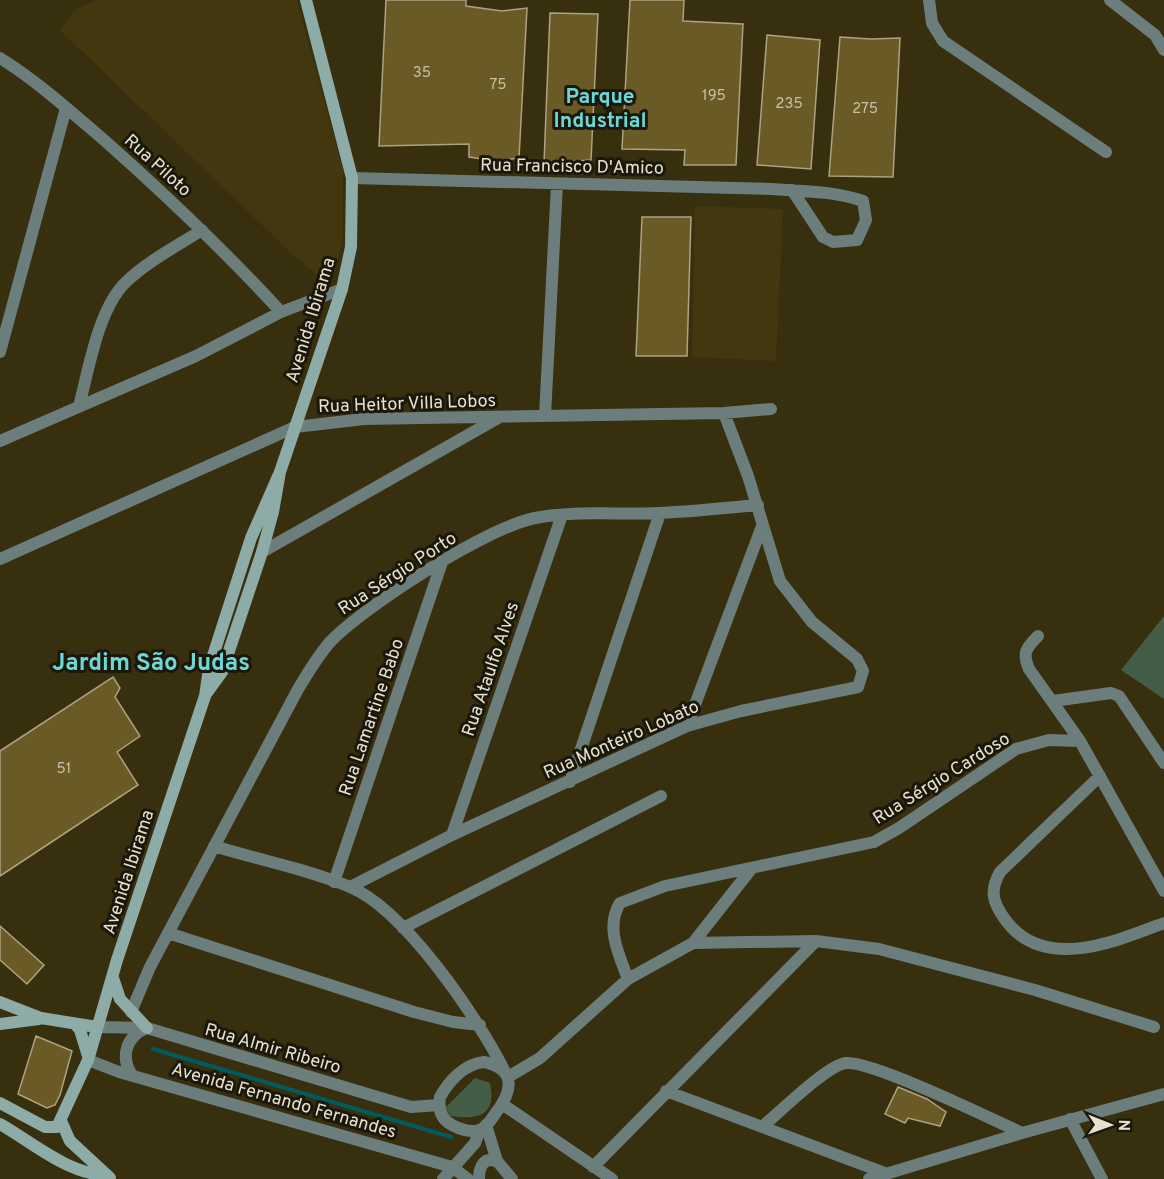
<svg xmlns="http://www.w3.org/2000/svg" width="1164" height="1179" font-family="Overpass,sans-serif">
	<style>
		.built { fill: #42370f }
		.green { fill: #445d46 }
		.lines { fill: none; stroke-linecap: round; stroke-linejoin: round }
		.stream { stroke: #005b5e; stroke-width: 4 }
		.building { fill: #6a5a26; stroke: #ada381; stroke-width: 1.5 }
		.minor { stroke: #6c7e7c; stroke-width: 12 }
		.tertiary { stroke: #6c7e7c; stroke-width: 12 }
		.secondary { stroke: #8daba7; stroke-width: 12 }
		.labels { text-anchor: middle; stroke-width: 6; stroke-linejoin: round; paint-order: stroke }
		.number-label { font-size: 15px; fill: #c8c0a6 }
		.street-label { font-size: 18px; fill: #e7e2d0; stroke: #1b170a }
		.quarter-label { font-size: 21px; font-weight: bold; fill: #6cd8d6; stroke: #1b170a }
		.district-label { font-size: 24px; font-weight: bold; fill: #6cd8d6; stroke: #1b170a }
	</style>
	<rect width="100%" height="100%" fill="#382f0f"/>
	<!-- built -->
	<path class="built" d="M96,0H297L343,170V234L336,271L332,275L316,274L292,254L60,30L75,10Z
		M695,206L783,209L776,361L692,357Z"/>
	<!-- green -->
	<path class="green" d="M1164,616V699L1121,670Z
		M475,1078L490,1083C497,1116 478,1120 451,1116L445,1108Z"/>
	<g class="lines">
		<!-- stream -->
		<path class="stream" d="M153,1049L451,1137"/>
	</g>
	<!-- building -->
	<path class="building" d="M386,0H466V6L502,11L527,8L519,158L497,161L469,157V144L379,146Z
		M630,0H684L683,21L743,24L736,165H684L685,150L622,149Z
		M550,13L598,14L591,160L544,163Z
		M767,35L820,40L811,169L757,165Z
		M840,37L871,39L900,38L893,177L829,176Z
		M642,217H691L687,356H636Z
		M113,677L120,688L115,697L140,736L117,752L138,785L0,876V751Z
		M0,926L44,965L27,984L0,960Z
		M36,1036L72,1051L60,1095L55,1105L47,1108L18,1094Z
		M898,1087L927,1099L946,1112L940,1126L908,1118L905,1123L885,1114Z"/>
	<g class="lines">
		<!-- minor -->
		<path class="minor" d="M929,0L932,23L943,41L1106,152
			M1110,0L1155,35L1164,50
			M0,58C37,81 70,111 104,140C166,195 225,251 281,312
			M352,178L772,189C802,191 834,191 863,201L866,220L857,240L833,242L823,237L792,190
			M0,352L66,108
			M79,406C89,369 98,309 126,282C148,261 177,246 202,230
			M545,416L557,184
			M0,441L196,356L281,312L342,289
			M262,552L498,418
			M0,559L295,427L364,419L724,413L771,409
			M1038,636C1026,648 1022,653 1029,669L1080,741L1164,891
			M1053,701L1111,693L1119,696L1164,763
			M687,726L762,526
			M1100,776L1000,872C990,890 992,901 1004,918C1042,973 1114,942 1164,923
			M570,782L660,513
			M452,835L562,515
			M214,846C259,860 307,869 350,887C404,909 478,1018 504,1070
			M334,882L442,562
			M350,887L452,835L687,726L741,711L858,687L863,671L857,659L812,622L780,581L748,476L724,413
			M403,928L661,796
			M168,933L414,1012L453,1022L480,1025
			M693,943L752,868
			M628,979C619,955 605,927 620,903L665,886L874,842L899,828L1016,749L1049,740L1080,741
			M131,1012L150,967L297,691C307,674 317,657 330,642C366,605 486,528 535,518C575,510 617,515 658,513C691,512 724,508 758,505
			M484,1062C518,1069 512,1092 495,1114C491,1120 486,1128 479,1130C471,1133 459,1129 452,1125C441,1119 438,1109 440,1097C449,1081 464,1064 484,1062Z
			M508,1077L540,1058L628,979L693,943L816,941L879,949L1035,990L1154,1027
			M666,1091L885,1173
			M502,1104L612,1179
			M1070,1119L1102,1179
			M762,1127C779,1113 827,1065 846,1063C871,1060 992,1119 1022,1133
			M593,1167L816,941
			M443,1179L475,1143L480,1130
			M869,1179L1022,1133L1164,1094"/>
		<!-- tertiary -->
		<path class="tertiary" d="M97,1027L147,1028L411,1107L439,1105
			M88,1060L119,1072L452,1167L468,1179
			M132,1075C120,1057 126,1037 146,1028
			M486,1125L497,1161L512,1179
			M479,1179C479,1166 484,1156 498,1162"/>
		<!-- secondary -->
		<path class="secondary" d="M206,694L222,672L262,552L273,512L280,472L342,289L351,247L352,178L306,0
			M113,978L120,999L147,1028
			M0,1002L41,1018L97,1027
			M0,1024L39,1019
			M75,1024L80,1030L88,1056
			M0,1103L45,1127H57L88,1060L117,960L205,696L209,668L251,538L280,472
			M61,1121L70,1141L110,1178
			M0,1124C32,1142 69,1175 107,1175"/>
	</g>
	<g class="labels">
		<!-- number labels -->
		<g class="number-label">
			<text x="422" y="77">35</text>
			<text x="498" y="89">75</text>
			<text x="714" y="100">195</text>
			<text x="789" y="108">235</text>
			<text x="865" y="113">275</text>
			<text x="64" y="773">51</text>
		</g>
		<!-- street labels -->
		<g class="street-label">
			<text transform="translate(158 165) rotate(42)" y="6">Rua Piloto</text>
			<text transform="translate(572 166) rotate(1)" y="6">Rua Francisco D'Amico</text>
			<text transform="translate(310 320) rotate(-73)" y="6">Avenida Ibirama</text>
			<text transform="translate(407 403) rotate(-2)" y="6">Rua Heitor Villa Lobos</text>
			<text transform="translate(397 573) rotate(-33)" y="6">Rua Sérgio Porto</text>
			<text transform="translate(490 669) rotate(-71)" y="6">Rua Ataulfo Alves</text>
			<text transform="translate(371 717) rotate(-71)" y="6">Rua Lamartine Babo</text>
			<text transform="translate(621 739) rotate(-24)" y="6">Rua Monteiro Lobato</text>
			<text transform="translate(941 778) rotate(-32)" y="6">Rua Sérgio Cardoso</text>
			<text transform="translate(128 872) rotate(-72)" y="6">Avenida Ibirama</text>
			<text transform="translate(273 1048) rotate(16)" y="6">Rua Almir Ribeiro</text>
			<text transform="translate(284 1100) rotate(16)" y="6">Avenida Fernando Fernandes</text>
		</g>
		<!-- quarter labels -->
		<g class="quarter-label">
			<text x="600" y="103">Parque<tspan x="600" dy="24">Industrial</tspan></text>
		</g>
		<!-- district labels -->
		<g class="district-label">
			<text x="151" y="670">Jardim São Judas</text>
		</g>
	</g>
	<!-- north arrow -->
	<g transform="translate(1110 1125) rotate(91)" stroke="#1b170a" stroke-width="4.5" paint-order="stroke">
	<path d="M0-4.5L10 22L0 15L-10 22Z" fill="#e7e2d0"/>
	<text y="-9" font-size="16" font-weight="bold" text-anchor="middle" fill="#e7e2d0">N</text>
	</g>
</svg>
